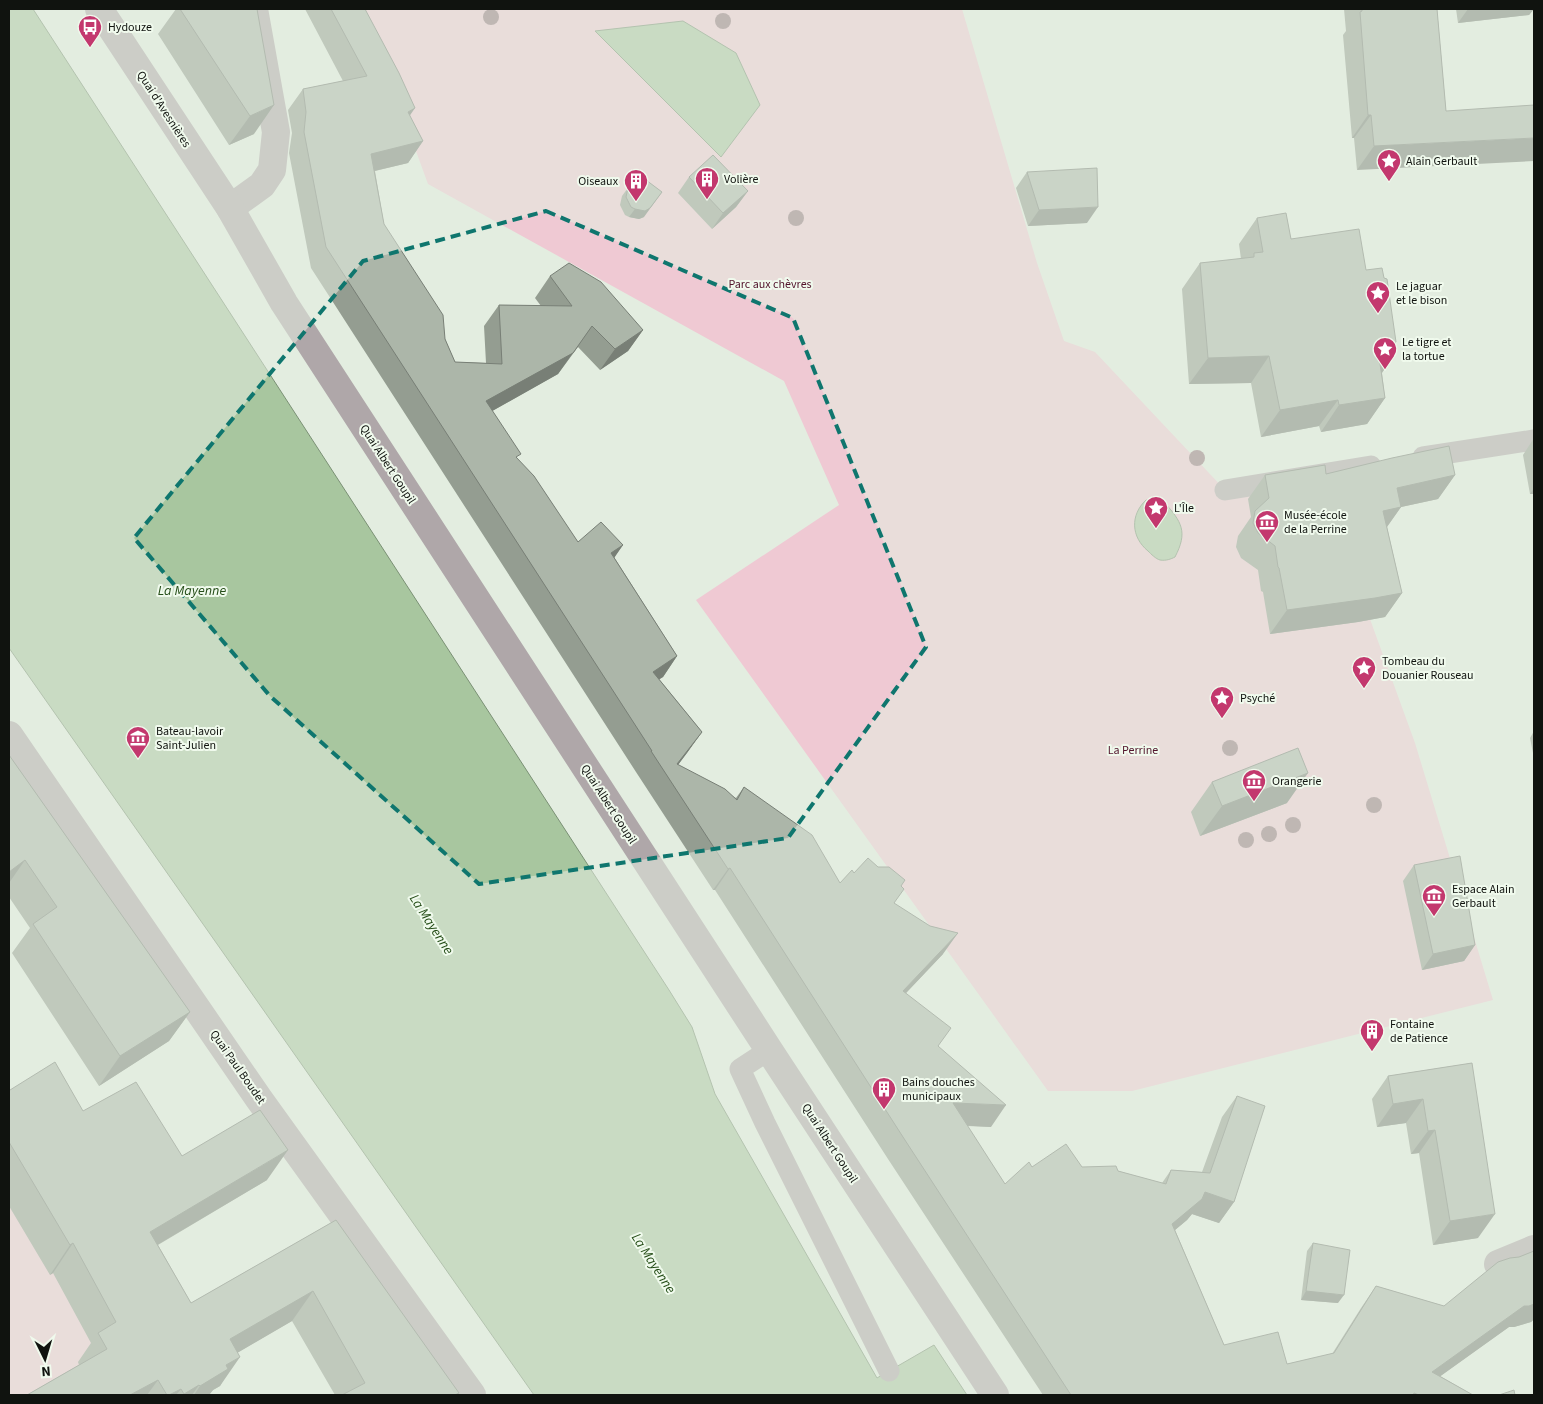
<svg xmlns="http://www.w3.org/2000/svg" width="1543" height="1404" font-family="'Source Sans 3',sans-serif">
	<style>
		.green { fill: #efc9d3 }
		.water { fill: #a8c69f; stroke: #7a9074 }
		.lines { fill: none; stroke-linecap: round; stroke-linejoin: round }
		.service { stroke: #afa7a9; stroke-width: 21 }
		.minor { stroke: #afa7a9; stroke-width: 28 }
		.tertiary { stroke: #afa7a9; stroke-width: 28 }
		.tree { fill: #93767d }
		.wall { fill: #949d91 }
		.shaded-wall { fill: #787f76 }
		.building { fill: #acb6a9; stroke: #787f76 }
		.marked { fill: none; stroke: #0f766e; stroke-width: 4; stroke-dasharray: 10 6; stroke-linejoin: round }
		.labels { text-anchor: middle; stroke-width: 4; stroke-linejoin: round; paint-order: stroke }
		.poi-label { font-size: 12px; fill: #10130f; stroke: #f0faed; text-anchor: start }
		.street-label { font-size: 12px; fill: #10130f; stroke: #f0faed }
		.park-label { font-size: 12px; fill: #52142c; stroke: #f0faed }
		.water-label { font-size: 14px; font-style: italic; fill: #264e19; stroke: #f0faed }
	</style>
	<rect width="100%" height="100%" fill="#e3ede0"/>
	<!-- green -->
	<path class="green" d="M355,9H962L1037,263L1064,341L1095,352L1225,490L1322,487L1415,743L1493,1000L1132,1091H1048L696,600L839,505L784,381L428,184L389,77Z
		M9,1135L147,1367L97,1395H9Z"/>
	<!-- water -->
	<path class="water" d="M9,9H33L669,990L692,1027L715,1094L877,1378L934,1345L967,1395H534L9,648Z
		M683,21L736,53L760,105L721,157L595,31Z
		M1146,500L1164,502C1182,522 1188,532 1175,557C1171,559 1166,561 1160,560C1156,559 1151,554 1148,551C1131,537 1130,515 1146,500Z"/>
	<g class="lines">
		<!-- service -->
		<path class="service" d="M1423,457L1534,440
			M1225,490L1371,466
			M769,1050L740,1069L765,1123L889,1371"/>
		<!-- minor -->
		<path class="minor" d="M230,208L262,185L272,170L276,132L254,9
			M1498,1264L1534,1249"/>
		<!-- tertiary -->
		<path class="tertiary" d="M99,9L230,208L284,303L769,1050L995,1395
			M9,735L259,1099L472,1395"/>
	</g>
	<!-- trees -->
	<g class="tree">
		<circle cx="491" cy="17" r="8"/>
		<circle cx="723" cy="21" r="8"/>
		<circle cx="796" cy="218" r="8"/>
		<circle cx="1197" cy="458" r="8"/>
		<circle cx="1218" cy="696" r="8"/>
		<circle cx="1230" cy="748" r="8"/>
		<circle cx="1374" cy="805" r="8"/>
		<circle cx="1293" cy="825" r="8"/>
		<circle cx="1269" cy="834" r="8"/>
		<circle cx="1246" cy="840" r="8"/>
	</g>
	<!-- wall -->
	<path class="wall" d="M176,9H257L254,134L229,145L158,34Z
		M305,9H365L410,116L423,141L408,163L375,171L384,224L445,339L455,362L486,363L484,326L499,305L541,306L535,298L550,276L643,330L628,351L600,370L578,347L558,374L492,411L517,459L578,542L623,545L614,557L677,656L663,677L659,679L702,732L678,765L736,798L744,787L840,883L854,873L901,886L894,903L943,954L906,993L938,1046L991,1127L967,1126L1005,1184L1032,1167H1082L1118,1171L1162,1183L1171,1170L1202,1172L1222,1117L1237,1096L1234,1202L1219,1223L1192,1214L1187,1220L1175,1230L1224,1345L1287,1364L1332,1354L1361,1308L1376,1286L1444,1306L1519,1257L1534,1251V1319L1531,1322L1514,1327H1509L1440,1376L1473,1395H1043L888,1159L715,890H713L636,772L311,268L289,153L292,133L288,110L303,89L343,81Z
		M1344,9H1437L1446,111L1357,170L1354,138H1352L1343,35L1346,31Z
		M1456,9H1534L1529,15L1458,23Z
		M1027,172L1087,223L1028,226L1016,188Z
		M689,177L748,191L736,207L712,229L678,193Z
		M633,181L644,217L639,219L629,217L625,215L620,205L622,196Z
		M1257,218L1291,239L1366,270L1394,345L1395,354L1382,373L1385,398L1367,424L1321,432L1319,426L1261,437L1251,383L1189,384L1182,289L1200,263L1241,259L1239,244Z
		M1534,438V494H1530L1523,455Z
		M1326,474L1455,475L1438,499L1401,507L1387,527L1402,593L1385,617L1358,622L1270,634L1263,592L1261,591L1258,570L1241,558L1236,547L1238,536L1251,517L1248,499L1265,475Z
		M1534,731V758L1530,738Z
		M9,755L190,1012L169,1041L99,1086L12,953L30,928L9,897Z
		M1212,782L1287,803L1200,836L1191,812Z
		M1414,865L1475,945L1464,961L1422,970L1403,881Z
		M1472,1063L1478,1238L1433,1245L1419,1153L1411,1154L1406,1123L1377,1127L1372,1099L1388,1076Z
		M9,1089L10,1090L83,1111L182,1156L267,1180L158,1245L191,1303L336,1220L458,1395H335L292,1321L238,1352L220,1386L213,1390L209,1395H27L79,1365L78,1362L91,1343L53,1273L50,1275L9,1206Z
		M1313,1243L1338,1303L1301,1300L1307,1251Z"/>
	<!-- shaded-wall -->
	<path class="shaded-wall" d="M1468,9H1534L1529,15L1458,23Z
		M274,105L254,134L229,145L250,116Z
		M415,108L400,130L408,112Z
		M1368,115H1371L1354,138H1352Z
		M1534,138V161L1357,170L1374,146Z
		M423,141L408,163L357,175L371,154Z
		M748,191L736,207L712,229L723,213Z
		M662,192L644,217L639,219L629,217L635,209Z
		M1098,207L1087,223L1028,226L1039,210Z
		M592,326L558,374L471,423L486,401Z
		M643,330L628,351L600,370L615,349Z
		M1396,342L1386,356L1395,354L1376,381L1379,357Z
		M1269,356L1251,383L1189,384L1208,358Z
		M1385,398L1367,424L1321,432L1339,405Z
		M1338,400L1319,426L1261,437L1280,410Z
		M1455,475L1438,499L1401,507L1384,531L1366,535L1397,488Z
		M1534,488V494H1530Z
		M623,545L608,567L611,553Z
		M1402,593L1385,617L1358,622L1270,634L1287,610Z
		M677,656L663,677L638,693L653,672Z
		M702,732L687,753L668,778L677,764Z
		M1308,773L1287,803L1200,836L1222,806Z
		M25,860L9,883V872Z
		M730,868L715,890H713L728,869Z
		M958,933L943,954L888,1012L903,991Z
		M1475,945L1464,961L1422,970L1433,954Z
		M190,1012L169,1041L99,1086L120,1056Z
		M1423,1099L1406,1123L1377,1127L1393,1104Z
		M953,1103L1006,1105L991,1127L938,1124Z
		M1435,1130L1419,1153L1411,1154L1428,1131Z
		M288,1150L267,1180L130,1261L150,1232Z
		M1205,1192L1234,1202L1219,1223L1192,1214L1187,1220L1157,1245L1172,1224Z
		M1495,1214L1478,1238L1433,1245L1450,1221Z
		M73,1243L53,1273L50,1275L70,1245Z
		M313,1291L292,1321L210,1369L230,1339Z
		M1306,1291L1344,1295L1338,1303L1301,1300Z
		M1534,1304V1319L1531,1322L1514,1327H1509L1417,1393L1432,1372L1524,1306Z
		M240,1357L220,1386L213,1390L209,1395H194L200,1386L226,1365Z
		M158,1380L147,1395H130Z
		M199,1385L192,1395H183L184,1394Z
		M181,1389L176,1395H169Z"/>
	<!-- building -->
	<path class="building" d="M180,9H257L274,105L250,116Z
		M331,9H365L399,73L415,108L408,112L423,141L371,154L384,224L443,315L445,339L455,362L502,364L499,305L572,306L550,276L569,263L601,282L643,330L615,349L592,326L573,353L486,401L521,454L516,457L534,476L578,542L601,522L623,545L611,553L677,656L653,672L702,732L677,764L725,789L737,800L744,787L812,835L840,883L852,870L854,873L868,858L878,867H889L905,880L901,886L904,889L894,903L930,926L958,933L903,991L951,1028L938,1046L1006,1105L953,1103L1005,1184L1029,1162L1032,1167L1066,1144L1082,1167L1116,1166L1118,1171L1166,1184L1171,1170L1210,1173L1237,1096L1265,1106L1234,1202L1205,1192L1202,1199L1172,1224L1224,1345L1278,1332L1287,1364L1334,1353L1376,1286L1444,1306L1498,1262L1510,1258L1519,1257L1534,1251V1304L1529,1306H1524L1432,1372L1473,1395H1419L1414,1393L1413,1395H1071L903,1137L730,868L728,869L651,751H652L326,247L304,132L306,112L303,89L367,76Z
		M1362,9H1437L1446,111L1534,105V138L1374,146L1371,115H1368L1360,12L1362,11Z
		M713,155L748,191L723,213L689,177Z
		M1097,168L1098,207L1039,210L1027,172Z
		M646,180L662,192L650,208L645,211L635,209L631,207L626,197L628,188L633,181Z
		M1286,213L1291,239L1359,229L1366,270L1382,268L1384,278L1387,279L1396,342L1394,344L1395,354L1379,357L1385,398L1339,405L1338,400L1280,410L1269,356L1208,358L1200,263L1254,257V253L1263,252L1257,218Z
		M1449,446L1455,475L1397,488L1401,507L1383,511L1402,593L1375,598L1287,610L1279,568L1278,567L1275,546L1258,533L1253,523L1255,511L1269,498L1265,475L1325,465L1326,474L1392,458Z
		M1298,748L1308,773L1222,806L1212,782Z
		M9,755L190,1012L120,1056L33,924L57,907L25,860L9,872Z
		M1460,856L1475,945L1433,954L1414,865Z
		M55,1062L83,1111L136,1082L182,1156L260,1110L288,1150L150,1232L191,1303L336,1220L459,1393L455,1395H342L365,1383L313,1291L230,1339L240,1357L226,1365L228,1369L200,1386L199,1385L184,1394L181,1389L169,1395H167L158,1380L130,1395H27L107,1349L98,1333L116,1322L73,1243L70,1245L9,1142V1089L10,1090Z
		M1472,1063L1495,1214L1450,1221L1435,1130L1428,1131L1423,1099L1393,1104L1388,1076Z
		M1313,1243L1350,1250L1344,1295L1306,1291Z
		M1514,1390L1515,1395H1499Z"/>
	<!-- marked area -->
	<path d="M0 0H1543V1404H0ZM546,211L793,318L926,647L788,838L479,884L270,696L134,538L363,261Z" fill="#e3ede0" fill-opacity=".55" fill-rule="evenodd"/>
	<path class="marked" d="M546,211L793,318L926,647L788,838L479,884L270,696L134,538L363,261Z"/>
	<!-- icons -->
	<defs>
		<g id="bus-pin" transform="scale(1.25)"><path d="M0 17L-7.5 6A9.5 9.5 0 1 1 7.5 6Z" fill="#c3386e" stroke="#f0faed"/><path d="M-5-6H5V4H4V6H2V4H-2V6H-4V4H-5ZM-3.5-4V0h7V-4ZM-3.5 1.2v1.5H-2V1.2ZM2 1.2v1.5H3.5V1.2Z" fill="#fff"/></g>
		<g id="sight-pin" transform="scale(1.25)"><path d="M0 17L-7.5 6A9.5 9.5 0 1 1 7.5 6Z" fill="#c3386e" stroke="#f0faed"/><path d="M0-6L1.8-2.2L6-1.7L2.9 1.2L3.7 5.4L0 3.3L-3.7 5.4L-2.9 1.2L-6-1.7L-1.8-2.2Z" fill="#fff"/></g>
		<g id="building-pin" transform="scale(1.25)"><path d="M0 17L-7.5 6A9.5 9.5 0 1 1 7.5 6Z" fill="#c3386e" stroke="#f0faed"/><path d="M-4-6H4V6H1V3H-1V6H-4ZM-2.5-4.3h1.7v1.8h-1.7ZM.8-4.3h1.7v1.8H.8ZM-2.5-1h1.7V.8h-1.7ZM.8-1h1.7V.8H.8Z" fill="#fff"/></g>
		<g id="museum-pin" transform="scale(1.25)"><path d="M0 17L-7.5 6A9.5 9.5 0 1 1 7.5 6Z" fill="#c3386e" stroke="#f0faed"/><path d="M0-6L6-3V-2H-6V-3ZM-5-1h2V3h-2ZM-1-1h2V3h-2ZM3-1h2V3H3ZM-6 4H6V6H-6Z" fill="#fff"/></g>
	</defs>
	<g fill-rule="evenodd">
		<use href="#bus-pin" x="90" y="27"/>
		<use href="#sight-pin" x="1389" y="161"/>
		<use href="#building-pin" x="707" y="179"/>
		<use href="#building-pin" x="636" y="181"/>
		<use href="#sight-pin" x="1378" y="293"/>
		<use href="#sight-pin" x="1385" y="349"/>
		<use href="#sight-pin" x="1156" y="508"/>
		<use href="#museum-pin" x="1267" y="522"/>
		<use href="#sight-pin" x="1364" y="668"/>
		<use href="#sight-pin" x="1222" y="698"/>
		<use href="#museum-pin" x="138" y="738"/>
		<use href="#museum-pin" x="1254" y="781"/>
		<use href="#museum-pin" x="1434" y="896"/>
		<use href="#building-pin" x="1372" y="1031"/>
		<use href="#building-pin" x="884" y="1089"/>
	</g>
	<g class="labels">
		<!-- poi labels -->
		<g class="poi-label">
			<text x="108" y="31">Hydouze</text>
			<text x="1406" y="165">Alain Gerbault</text>
			<text x="724" y="183">Volière</text>
			<text x="618" y="185" text-anchor="end">Oiseaux</text>
			<text x="1396" y="290">Le jaguar<tspan x="1396" dy="14">et le bison</tspan></text>
			<text x="1402" y="346">Le tigre et<tspan x="1402" dy="14">la tortue</tspan></text>
			<text x="1174" y="512">L'Île</text>
			<text x="1284" y="519">Musée-école<tspan x="1284" dy="14">de la Perrine</tspan></text>
			<text x="1382" y="665">Tombeau du<tspan x="1382" dy="14">Douanier Rouseau</tspan></text>
			<text x="1240" y="702">Psyché</text>
			<text x="156" y="735">Bateau-lavoir<tspan x="156" dy="14">Saint-Julien</tspan></text>
			<text x="1272" y="785">Orangerie</text>
			<text x="1452" y="893">Espace Alain<tspan x="1452" dy="14">Gerbault</tspan></text>
			<text x="1390" y="1028">Fontaine<tspan x="1390" dy="14">de Patience</tspan></text>
			<text x="902" y="1086">Bains douches<tspan x="902" dy="14">municipaux</tspan></text>
		</g>
		<!-- street labels -->
		<g class="street-label">
			<text transform="translate(164 109) rotate(57)" y="4">Quai d'Avesnières</text>
			<text transform="translate(388 464) rotate(57)" y="4">Quai Albert Goupil</text>
			<text transform="translate(609 804) rotate(57)" y="4">Quai Albert Goupil</text>
			<text transform="translate(238 1067) rotate(55)" y="4">Quai Paul Boudet</text>
			<text transform="translate(830 1143) rotate(57)" y="4">Quai Albert Goupil</text>
		</g>
		<!-- park labels -->
		<g class="park-label">
			<text x="770" y="288">Parc aux chèvres</text>
			<text x="1133" y="754">La Perrine</text>
		</g>
		<!-- water labels -->
		<g class="water-label">
			<text x="192" y="595">La Mayenne</text>
			<text transform="translate(432 924) rotate(57)" y="5">La Mayenne</text>
			<text transform="translate(654 1263) rotate(57)" y="5">La Mayenne</text>
		</g>
	</g>
	<!-- border -->
	<rect width="1543" height="1404" fill="none" stroke="#10130f" stroke-width="20"/>
	<!-- north arrow -->
	<g transform="translate(45 1359) rotate(175)" stroke="#f0faed" stroke-width="4" paint-order="stroke">
	<path d="M0-4L9 19L0 12L-9 19Z" fill="#10130f"/>
	<text y="-8" font-size="14" font-weight="bold" text-anchor="middle" fill="#10130f">N</text>
	</g>
</svg>
